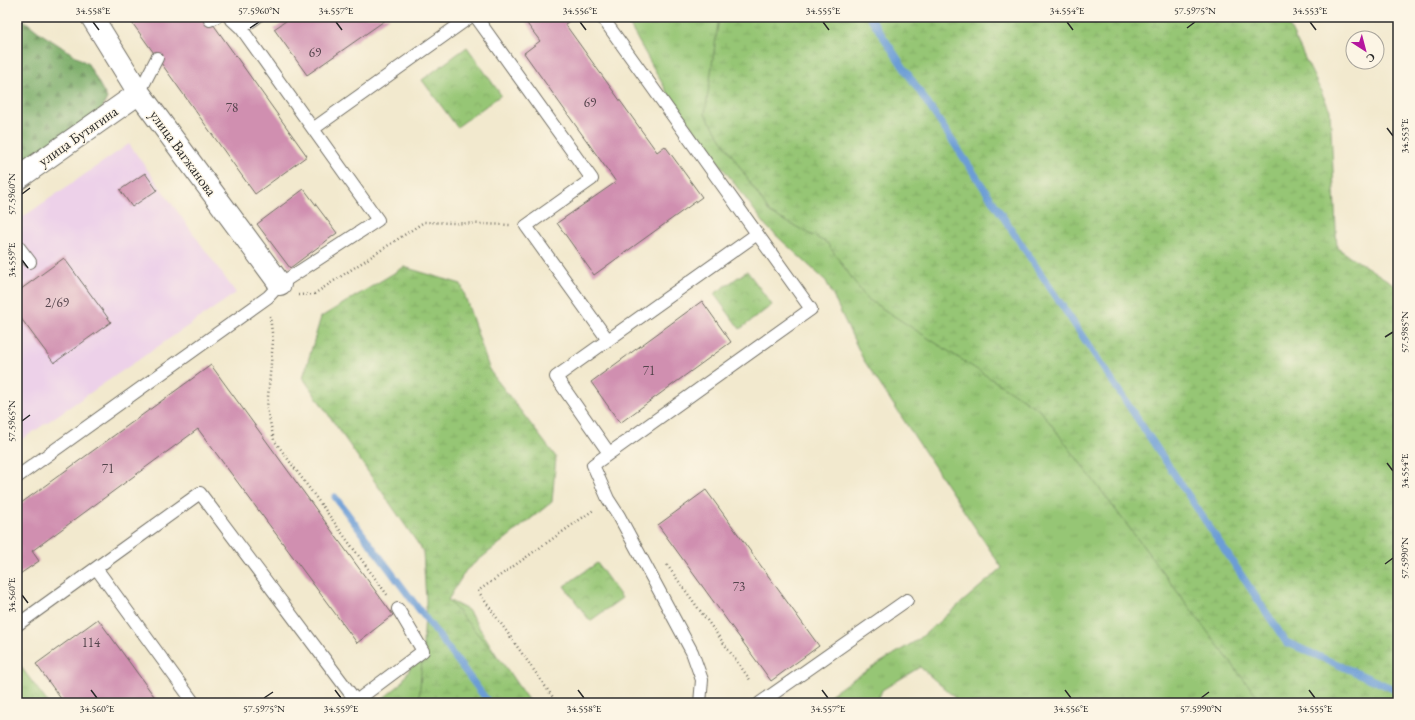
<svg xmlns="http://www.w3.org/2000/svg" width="1415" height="720" font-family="'EB Garamond',serif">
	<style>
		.built { fill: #edd1e9 }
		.grass { fill: url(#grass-tufts); stroke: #607850 }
		.forest { fill: url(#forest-firs); stroke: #526b48 }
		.wetland { fill: url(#wetland-marsh); stroke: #607850 }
		.park { fill: url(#park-crowns); stroke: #607850 }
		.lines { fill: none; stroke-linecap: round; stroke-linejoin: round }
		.stream { stroke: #6c9dd6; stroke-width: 7 }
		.building { fill: #d08fb0 }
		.lane-casing { stroke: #716e64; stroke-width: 14 }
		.street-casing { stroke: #716e64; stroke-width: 24 }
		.path { stroke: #716e64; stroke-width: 2.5; stroke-dasharray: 1 3; stroke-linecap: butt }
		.lane { stroke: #fff; stroke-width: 12 }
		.street { stroke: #fff; stroke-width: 22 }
		.ticks { fill: none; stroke: #2b2b2b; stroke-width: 1.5 }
		.labels { text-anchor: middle; stroke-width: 3; stroke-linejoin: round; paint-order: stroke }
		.number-label { font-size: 13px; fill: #54444c }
		.street-label { font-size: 15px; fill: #2b2b2b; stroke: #fcf5e5 }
		.neatline { fill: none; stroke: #2b2b2b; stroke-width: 1.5 }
		.ticks-label { font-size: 10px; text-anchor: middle; fill: #2b2b2b }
	</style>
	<defs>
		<pattern id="grass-tufts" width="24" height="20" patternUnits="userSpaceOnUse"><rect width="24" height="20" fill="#96c675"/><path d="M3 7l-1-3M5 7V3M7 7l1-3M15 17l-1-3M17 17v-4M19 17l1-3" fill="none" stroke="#81aa65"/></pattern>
		<pattern id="forest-firs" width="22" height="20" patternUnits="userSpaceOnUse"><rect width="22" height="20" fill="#78ab66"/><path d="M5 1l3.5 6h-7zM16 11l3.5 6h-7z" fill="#638b54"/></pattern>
		<pattern id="wetland-marsh" width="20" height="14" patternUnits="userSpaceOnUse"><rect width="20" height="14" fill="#96c675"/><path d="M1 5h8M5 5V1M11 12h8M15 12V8" fill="none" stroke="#81aa65"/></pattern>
		<pattern id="park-crowns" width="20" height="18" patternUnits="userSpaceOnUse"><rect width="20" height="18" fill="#96c675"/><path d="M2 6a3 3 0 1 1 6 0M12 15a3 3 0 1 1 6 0" fill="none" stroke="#81aa65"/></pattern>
	</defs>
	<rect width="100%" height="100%" fill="#fcf5e5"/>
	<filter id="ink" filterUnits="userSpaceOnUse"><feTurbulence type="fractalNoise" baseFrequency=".025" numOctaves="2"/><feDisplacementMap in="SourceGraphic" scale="8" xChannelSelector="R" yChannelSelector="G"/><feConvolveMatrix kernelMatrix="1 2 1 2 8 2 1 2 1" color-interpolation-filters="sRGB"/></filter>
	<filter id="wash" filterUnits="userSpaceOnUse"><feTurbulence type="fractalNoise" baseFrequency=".012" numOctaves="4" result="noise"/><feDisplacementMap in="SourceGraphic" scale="16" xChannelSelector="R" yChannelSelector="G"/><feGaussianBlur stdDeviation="0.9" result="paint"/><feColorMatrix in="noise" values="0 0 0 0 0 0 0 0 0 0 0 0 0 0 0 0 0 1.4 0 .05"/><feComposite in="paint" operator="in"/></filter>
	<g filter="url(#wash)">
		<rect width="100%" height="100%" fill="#f2e9ce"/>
		<!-- built -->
		<path class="built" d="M129,144L236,293L17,443V221Z"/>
		<!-- grass -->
		<path class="grass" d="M625,17H766L1398,703H958L953,696L920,667L882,690L877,703H819L850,681L919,639L1002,568L863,359L826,281L767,227L671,99Z
			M448,600L468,610L527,703H377L401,684Z"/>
		<!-- forest -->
		<path class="forest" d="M17,17H20L40,33L88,64L107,98L100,114L17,166Z"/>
		<!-- wetland -->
		<path class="wetland" d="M719,17H1285L1330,110L1337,248L1398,287V703H1264L1244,680L1041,411L866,298L827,243L770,213L705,114Z
			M404,267L461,284L490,371L556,457L552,502L466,570L448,600L502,662L530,703H415L419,702L426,601L423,551L303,378L321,317Z"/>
		<!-- park -->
		<path class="park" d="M467,47L501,95L457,127L422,80Z
			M747,271L772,305L740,329L714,294Z
			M597,563L622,598L590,621L564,586Z
			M21,667L48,703H17V669Z"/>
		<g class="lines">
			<!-- stream -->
			<path class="stream" d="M870,17L1286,642L1398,691
				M335,497L489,703"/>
		</g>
		<g id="blocks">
			<!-- building -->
			<path class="building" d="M128,17H208L307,156L255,194Z
				M292,17H390L307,75L274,29Z
				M522,17H575L565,24L657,152L665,146L702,197L594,275L557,223L616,182L524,53L540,41Z
				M145,173L157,190L132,207L120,190Z
				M304,189L337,233L290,268L257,224Z
				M64,258L111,322L54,363L17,313V292Z
				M702,301L731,342L620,423L591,382Z
				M211,365L393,615L357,643L198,429L32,551L39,561L17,576V506Z
				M706,490L819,646L771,681L658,525Z
				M98,619L159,703H64L36,664Z"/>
		</g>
	</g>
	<g filter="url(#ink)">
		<use href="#blocks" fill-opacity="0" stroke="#716e64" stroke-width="1"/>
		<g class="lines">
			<!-- lane casing -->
			<g class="lane-casing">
				<path id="lane" d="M476,17L592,179L526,226L608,340
					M602,17L811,309L593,465L608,499L619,516L692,652L702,680L700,703
					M210,20L216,17
					M241,28L257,17
					M139,93L157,58
					M313,129L470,17
					M17,245L30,262
					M609,453L556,377L757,234
					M17,477L268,297L280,284L378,220L241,28L229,17
					M96,568L200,493L356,701L423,651L398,609
					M17,625L96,568L194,703
					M760,703L907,600"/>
			</g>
			<!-- street casing -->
			<g class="street-casing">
				<path id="street" d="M92,17L139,93L280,284
					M17,179L139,93"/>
			</g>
			<!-- path -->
			<path class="path" d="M298,295L314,294L424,222L510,225
				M270,316L273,341L267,408L274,440L388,596
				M667,565L751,681
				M557,703L478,591L595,509"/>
			<!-- lane -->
			<use href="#lane" class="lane"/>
			<!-- street -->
			<use href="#street" class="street"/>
		</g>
	</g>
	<!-- ticks -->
	<path class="ticks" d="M93,22L99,30M336,22L342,30M580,22L586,30M823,22L829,30M1067,22L1073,30M1310,22L1316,30M250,28L259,22M1187,28L1195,22M1387,128L1393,136M22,194L30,188M22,260L28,268M1385,337L1393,332M22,421L30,415M1387,463L1393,471M1385,564L1393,558M22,595L28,603M91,690L97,698M335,690L341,698M578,690L584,698M822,690L828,698M1065,690L1071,698M1309,690L1315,698M264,698L273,692M1201,698L1209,692"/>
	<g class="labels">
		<!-- number labels -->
		<g class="number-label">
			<text x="315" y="57">69</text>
			<text x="590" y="107">69</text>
			<text x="232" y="112">78</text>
			<text x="57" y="307">2/69</text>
			<text x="649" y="375">71</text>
			<text x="108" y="473">71</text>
			<text x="739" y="591">73</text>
			<text x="91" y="647">114</text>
		</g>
		<!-- street labels -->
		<g class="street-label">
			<text transform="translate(78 136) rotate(-35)" y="5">улица Бутягина</text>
			<text transform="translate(183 153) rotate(54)" y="5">улица Вагжанова</text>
		</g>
	</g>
	<!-- margin -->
	<rect width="1415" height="720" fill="none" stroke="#fcf5e5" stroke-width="44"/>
	<!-- north arrow -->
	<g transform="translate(1365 50) rotate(144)"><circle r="19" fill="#fcf5e5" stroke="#a8a49b"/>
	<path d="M0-3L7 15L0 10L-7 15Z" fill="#b5179e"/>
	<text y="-6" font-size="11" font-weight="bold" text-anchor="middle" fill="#2b2b2b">С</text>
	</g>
	<rect x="22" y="22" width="1371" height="676" class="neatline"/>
	<g class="ticks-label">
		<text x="93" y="14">34.558°E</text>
		<text x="259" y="14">57.5960°N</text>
		<text x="336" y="14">34.557°E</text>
		<text x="580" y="14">34.556°E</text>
		<text x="823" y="14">34.555°E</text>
		<text x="1067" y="14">34.554°E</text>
		<text x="1195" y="14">57.5975°N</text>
		<text x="1310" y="14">34.553°E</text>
		<text transform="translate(1404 136) rotate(-90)" y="4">34.553°E</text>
		<text transform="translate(11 194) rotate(-90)" y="4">57.5960°N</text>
		<text transform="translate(11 260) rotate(-90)" y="4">34.559°E</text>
		<text transform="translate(1404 332) rotate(-90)" y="4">57.5985°N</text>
		<text transform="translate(11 421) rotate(-90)" y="4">57.5965°N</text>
		<text transform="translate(1404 471) rotate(-90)" y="4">34.554°E</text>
		<text transform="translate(1404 558) rotate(-90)" y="4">57.5990°N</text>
		<text transform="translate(11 595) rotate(-90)" y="4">34.560°E</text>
		<text x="97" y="712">34.560°E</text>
		<text x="264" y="712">57.5975°N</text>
		<text x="341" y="712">34.559°E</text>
		<text x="584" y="712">34.558°E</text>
		<text x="828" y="712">34.557°E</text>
		<text x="1071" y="712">34.556°E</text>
		<text x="1201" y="712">57.5990°N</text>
		<text x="1315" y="712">34.555°E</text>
	</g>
</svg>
